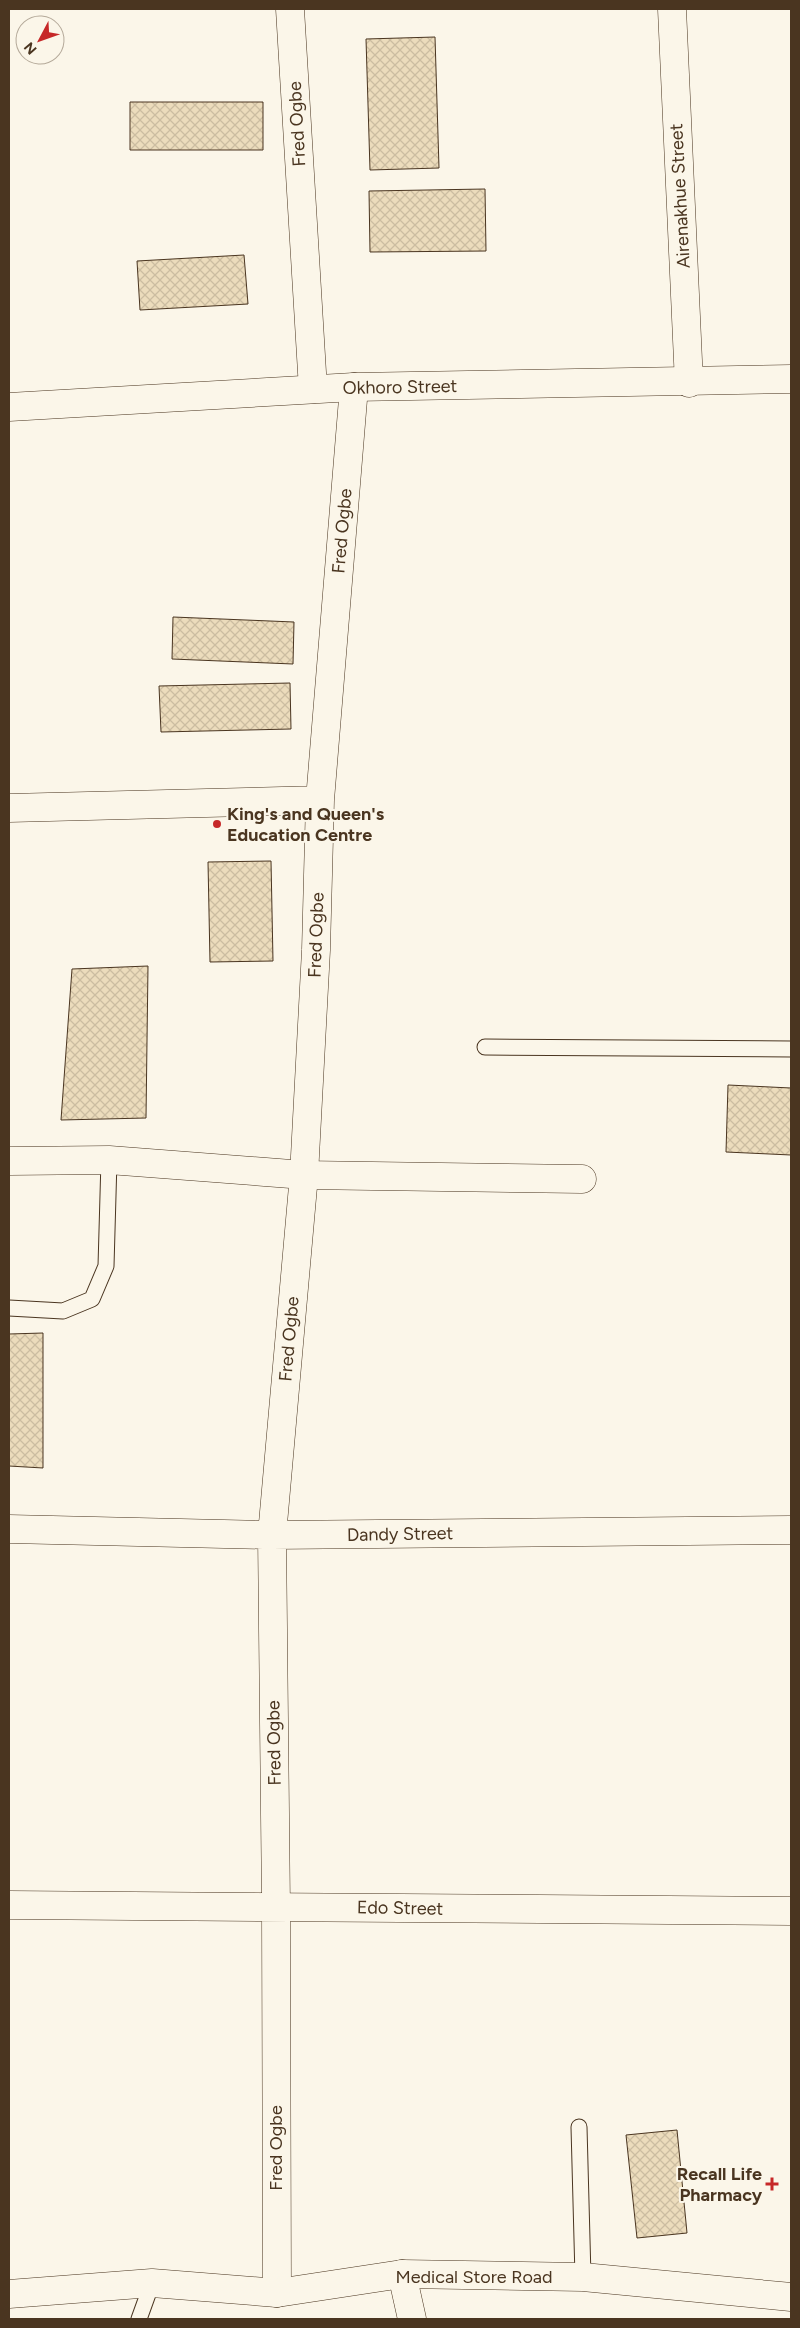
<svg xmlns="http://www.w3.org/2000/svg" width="800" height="2328" font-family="Figtree,sans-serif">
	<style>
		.building { fill: url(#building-cross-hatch); stroke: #4a3520 }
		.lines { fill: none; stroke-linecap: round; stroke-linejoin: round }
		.service-casing { stroke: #4a3520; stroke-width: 17 }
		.minor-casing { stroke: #4a3520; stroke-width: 29 }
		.tertiary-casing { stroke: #4a3520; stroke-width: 29 }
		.service { stroke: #fbf6e9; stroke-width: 15 }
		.minor { stroke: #fbf6e9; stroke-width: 28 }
		.tertiary { stroke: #fbf6e9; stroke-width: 28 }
		.poi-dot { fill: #c62828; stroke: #fbf6e9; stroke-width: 2 }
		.labels { text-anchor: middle; stroke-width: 4; stroke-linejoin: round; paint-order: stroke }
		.street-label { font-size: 18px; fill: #4a3520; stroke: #fbf6e9 }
		.poi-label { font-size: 18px; font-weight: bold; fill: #4a3520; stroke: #fbf6e9; text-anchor: start }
	</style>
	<defs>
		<pattern id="building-cross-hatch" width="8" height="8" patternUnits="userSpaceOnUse" patternTransform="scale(1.25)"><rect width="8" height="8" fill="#ecdcbc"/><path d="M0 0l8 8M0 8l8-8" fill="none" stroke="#ccbda1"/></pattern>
	</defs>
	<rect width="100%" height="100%" fill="#fbf6e9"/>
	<!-- building -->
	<path class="building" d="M435,37L439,168L370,170L366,39Z
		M130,102H263V150H130Z
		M485,189L486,251L370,252L369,191Z
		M244,255L248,304L140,310L137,261Z
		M173,617L294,622L293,664L172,659Z
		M290,683L291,729L161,732L159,686Z
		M271,861L273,961L210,962L208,862Z
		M148,966L146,1118L61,1120L72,969Z
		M728,1085L791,1088V1155L726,1152Z
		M43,1333V1468L9,1466V1334Z
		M677,2130L687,2233L637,2238L626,2135Z"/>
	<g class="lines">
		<!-- service casing -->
		<g class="service-casing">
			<path id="service" d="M485,1047L791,1049
				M9,1308L63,1311L92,1299L106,1266L109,1160
				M579,2127L583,2277
				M139,2319L152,2283"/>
		</g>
		<!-- minor casing -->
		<g class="minor-casing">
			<path id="minor" d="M290,9L313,389
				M672,9L689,383
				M9,808L320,800
				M9,1161L109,1160L304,1175L582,1179
				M9,1529L272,1535L791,1530
				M9,1905L791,1911
				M402,2274L412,2319
				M277,2293L276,1907L272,1535L304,1175L316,950L320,800L354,387"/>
		</g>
		<!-- tertiary casing -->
		<g class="tertiary-casing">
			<path id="tertiary" d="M9,407L354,387L791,379
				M9,2294L152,2283L277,2293L402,2274L583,2277L791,2297"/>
		</g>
		<!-- service -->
		<use href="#service" class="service"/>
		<!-- minor -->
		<use href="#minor" class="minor"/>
		<!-- tertiary -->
		<use href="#tertiary" class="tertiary"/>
	</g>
	<!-- markers -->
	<g class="poi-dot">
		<circle cx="217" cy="824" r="5"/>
		<path d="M769.5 2176.5h5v5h5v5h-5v5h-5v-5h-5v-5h5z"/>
	</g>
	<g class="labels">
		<!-- street labels -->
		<g class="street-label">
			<text transform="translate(297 124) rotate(-93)" y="6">Fred Ogbe</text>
			<text transform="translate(680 196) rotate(-93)" y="6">Airenakhue Street</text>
			<text transform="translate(400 387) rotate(-1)" y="6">Okhoro Street</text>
			<text transform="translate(342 531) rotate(-85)" y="6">Fred Ogbe</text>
			<text transform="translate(316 935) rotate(-88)" y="6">Fred Ogbe</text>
			<text transform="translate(289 1339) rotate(-85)" y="6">Fred Ogbe</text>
			<text transform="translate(400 1534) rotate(-1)" y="6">Dandy Street</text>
			<text transform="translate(274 1743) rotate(-91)" y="6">Fred Ogbe</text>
			<text transform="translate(400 1908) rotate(1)" y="6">Edo Street</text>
			<text transform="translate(276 2148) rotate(-90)" y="6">Fred Ogbe</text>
			<text x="474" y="2283">Medical Store Road</text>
		</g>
		<!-- poi labels -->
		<g class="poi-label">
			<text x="227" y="820">King's and Queen's<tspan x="227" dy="21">Education Centre</tspan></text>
			<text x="762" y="2180" text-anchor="end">Recall Life<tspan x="762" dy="21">Pharmacy</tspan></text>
		</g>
	</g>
	<!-- border -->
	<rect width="800" height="2328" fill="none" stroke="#4a3520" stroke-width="20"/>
	<!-- north arrow -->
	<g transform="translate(40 40) rotate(229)"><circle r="24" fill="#fbf6e9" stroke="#b4a999"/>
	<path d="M0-4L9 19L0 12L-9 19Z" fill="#c62828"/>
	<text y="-8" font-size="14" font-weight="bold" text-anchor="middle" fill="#4a3520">N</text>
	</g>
</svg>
